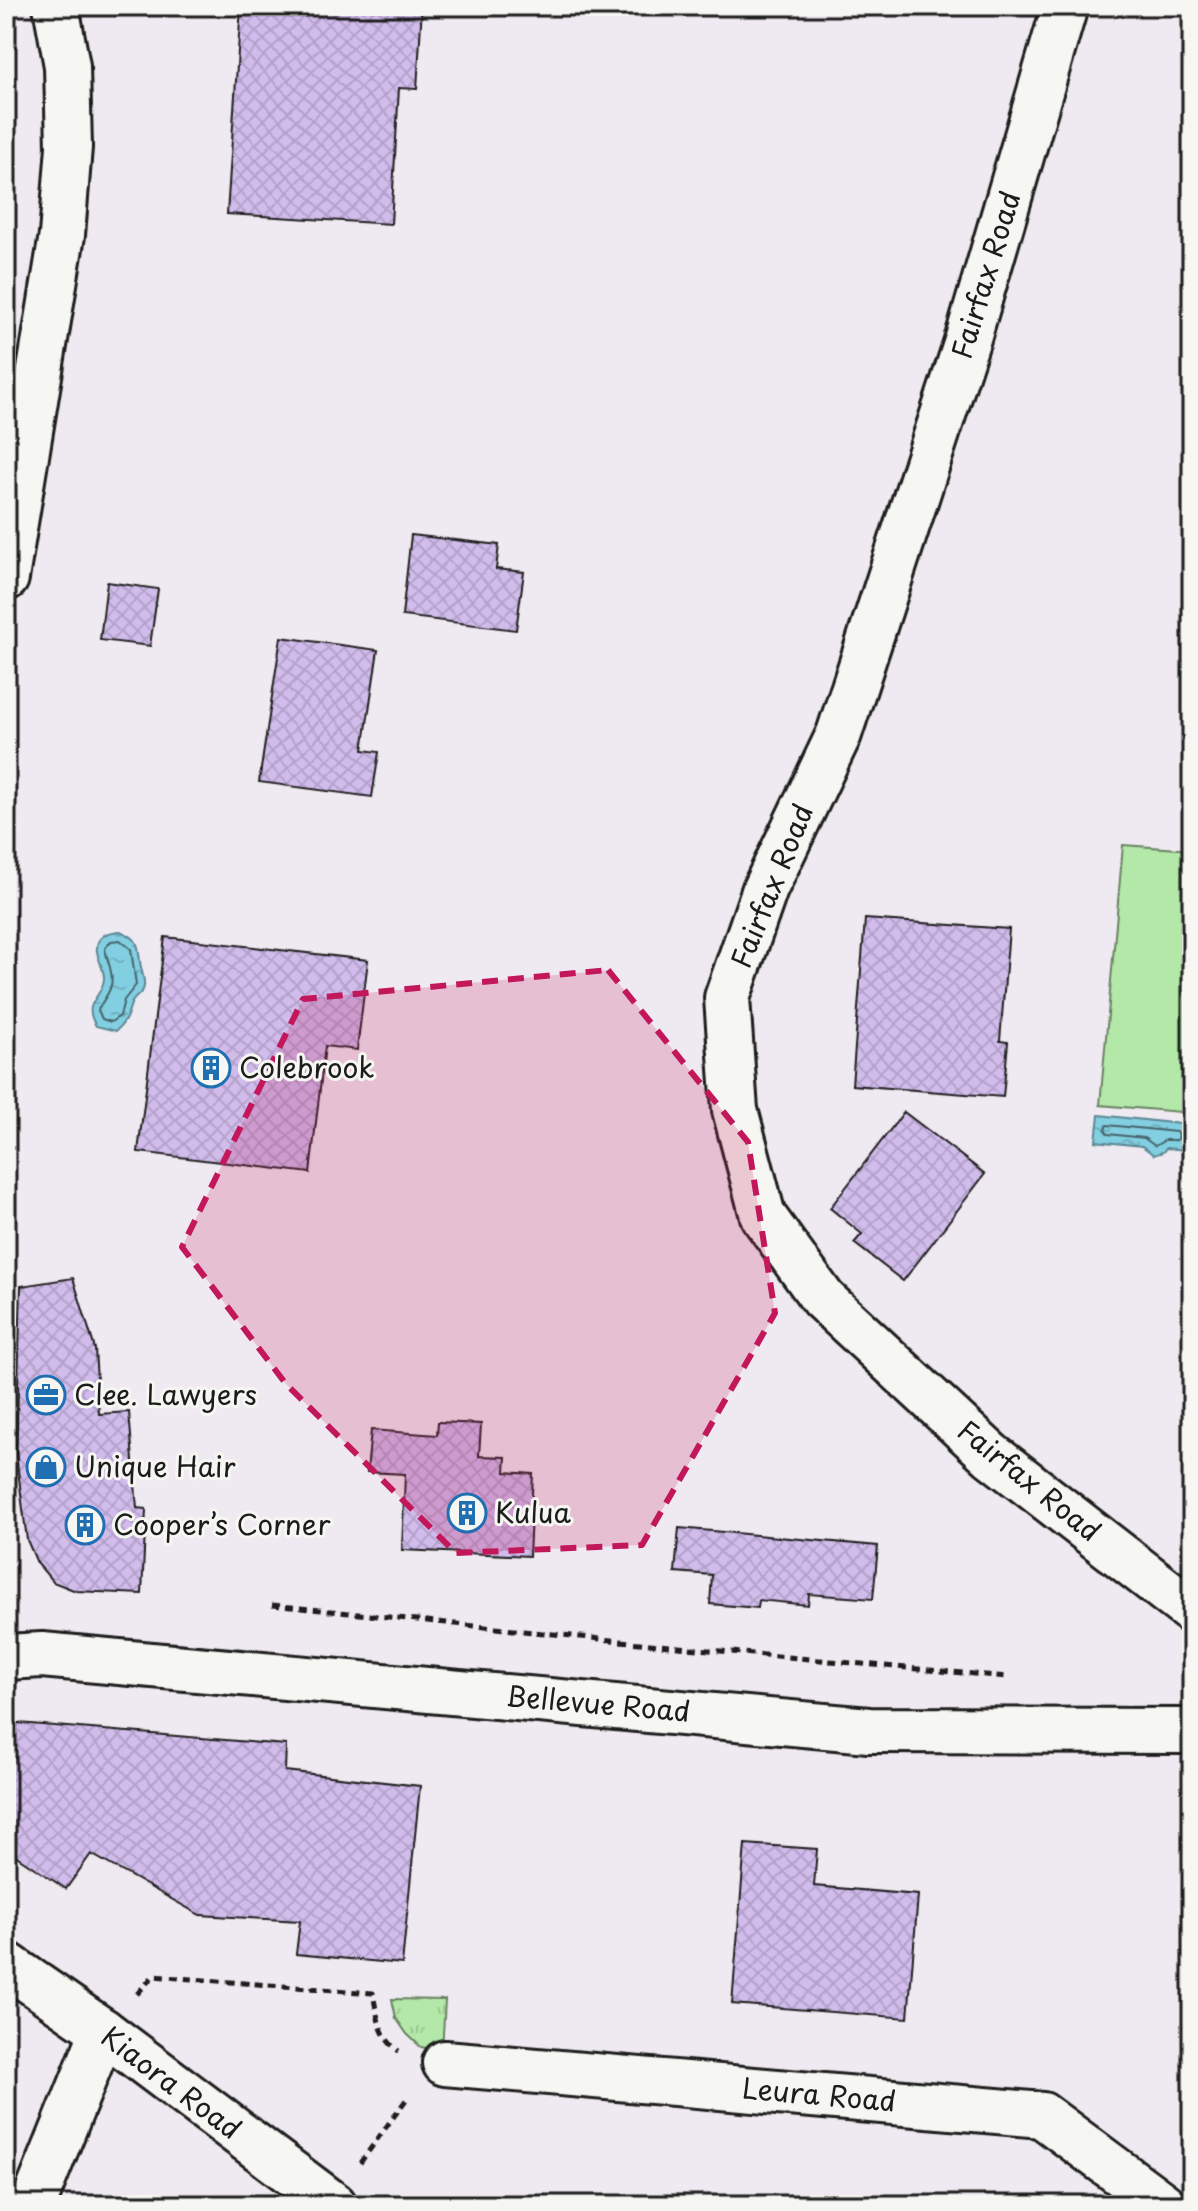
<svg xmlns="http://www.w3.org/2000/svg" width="1198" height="2211" font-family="'Playpen Sans',sans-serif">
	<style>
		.grass { fill: url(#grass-tufts); stroke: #688262; stroke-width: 2 }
		.park { fill: #b4e8a9; stroke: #688262; stroke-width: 2 }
		.water { fill: url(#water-ripples); stroke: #5a8793; stroke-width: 2 }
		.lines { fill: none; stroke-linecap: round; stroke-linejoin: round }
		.shore { stroke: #45646b; stroke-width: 2 }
		.building { fill: url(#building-cross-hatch); stroke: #1c1c1c; stroke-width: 2 }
		.street-casing { stroke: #1c1c1c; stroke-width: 50 }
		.secondary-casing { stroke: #1c1c1c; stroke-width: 50 }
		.primary-casing { stroke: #1c1c1c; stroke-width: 50 }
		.path { stroke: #1c1c1c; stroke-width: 5; stroke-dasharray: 8 6; stroke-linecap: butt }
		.street { stroke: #f6f6f2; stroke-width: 44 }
		.secondary { stroke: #f6f6f2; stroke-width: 44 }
		.primary { stroke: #f6f6f2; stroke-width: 44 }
		.marked { fill: #c2185b; fill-opacity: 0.2; stroke: #c2185b; stroke-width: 6; stroke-dasharray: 16 10; stroke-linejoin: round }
		.labels { text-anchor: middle; stroke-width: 6; stroke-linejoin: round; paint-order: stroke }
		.street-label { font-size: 28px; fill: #1c1c1c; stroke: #f6f6f2 }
		.poi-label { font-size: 28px; fill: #1c1c1c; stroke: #f6f6f2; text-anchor: start }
	</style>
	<defs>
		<pattern id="grass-tufts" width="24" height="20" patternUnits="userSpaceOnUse" patternTransform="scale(2)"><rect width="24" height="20" fill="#b4e8a9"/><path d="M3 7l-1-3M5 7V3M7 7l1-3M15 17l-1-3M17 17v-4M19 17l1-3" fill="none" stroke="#9ac691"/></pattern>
		<pattern id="water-ripples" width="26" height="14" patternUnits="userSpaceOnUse" patternTransform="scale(2)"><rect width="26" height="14" fill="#83cfe2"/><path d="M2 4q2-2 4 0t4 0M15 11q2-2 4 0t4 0" fill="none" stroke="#71b1c1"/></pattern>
		<pattern id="building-cross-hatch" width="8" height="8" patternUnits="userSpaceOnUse" patternTransform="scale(2)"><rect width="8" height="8" fill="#d1bcec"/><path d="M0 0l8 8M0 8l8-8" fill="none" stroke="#b3a1ca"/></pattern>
	</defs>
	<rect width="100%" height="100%" fill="#efeaf1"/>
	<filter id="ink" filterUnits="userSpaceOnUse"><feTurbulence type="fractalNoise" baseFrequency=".0125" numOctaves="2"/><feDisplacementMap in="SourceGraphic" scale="16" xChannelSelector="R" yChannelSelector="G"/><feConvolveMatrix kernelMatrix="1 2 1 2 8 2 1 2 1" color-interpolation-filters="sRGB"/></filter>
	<g filter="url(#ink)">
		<!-- grass -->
		<path class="grass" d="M392,1999L445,2000L442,2051L421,2047L407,2034L396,2018Z"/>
		<!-- park -->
		<path class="park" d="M1123,845L1192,850V1113L1100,1105Z"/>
		<!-- water -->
		<path class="water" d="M120,931C145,940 136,952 142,971C143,978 146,983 143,990C140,995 133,998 131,1004C127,1016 126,1022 116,1031L96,1026C81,1002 102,999 104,979C105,967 93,954 98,942C103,933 111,932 120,931Z
			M1099,1115L1189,1125L1186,1150L1166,1148L1163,1152L1154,1155L1142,1146L1096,1141Z"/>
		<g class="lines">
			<!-- shore -->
			<path class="shore" d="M120,940L131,949L136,985L124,1000L120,1016L111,1022L102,1019L98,1010C101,1003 105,999 108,993C117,977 107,963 105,948L111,941Z
				M1107,1125L1176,1132L1179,1137L1176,1140H1165L1155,1146L1144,1138L1108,1134L1105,1130Z"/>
		</g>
		<!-- building -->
		<path class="building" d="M241,6H422L417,89L399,88L391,224L227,214Z
			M411,535L499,545L496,569L524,572L516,630L402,616Z
			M107,582L158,589L150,646L100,640Z
			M281,637L378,650L363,750L379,752L372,797L259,782Z
			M865,919L1009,929L1000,1041L1008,1042L1003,1097L852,1085Z
			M165,937L368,960L357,1050L325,1046L310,1173L138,1152Z
			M904,1112L985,1174L903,1281L854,1243L862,1234L830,1208Z
			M73,1278L95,1349L99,1414L129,1412L137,1508L146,1509L142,1594L76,1591L53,1582L37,1563L27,1540L16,1455L21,1286Z
			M438,1422L481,1424L479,1456L506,1457L505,1472L533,1474L529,1556L402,1550L405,1474L367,1472L371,1430L437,1435Z
			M679,1528L878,1546L873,1599L809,1594L808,1605L759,1600L758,1608L710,1604L712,1575L675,1572Z
			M6,1722L286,1745L285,1771L420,1786L402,1964L296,1954L300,1921L200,1915L91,1854L66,1889L6,1849Z
			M745,1844L817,1849L814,1886L918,1895L908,2018L732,2004Z"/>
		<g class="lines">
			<!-- street casing -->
			<g class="street-casing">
				<path id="street" d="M1065,6L968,338L839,734L765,889L727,998L735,1110L763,1216L823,1299L991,1455L1192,1611
					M445,2063L1042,2115L1163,2205
					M33,2205L103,2031"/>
			</g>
			<!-- secondary casing -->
			<g class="secondary-casing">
				<path id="secondary" d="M6,1657L42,1655L869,1730L1192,1731
					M6,1964L103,2031L334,2205"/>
			</g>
			<!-- primary casing -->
			<g class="primary-casing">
				<path id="primary" d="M6,578L62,235L69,147L67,66L56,6"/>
			</g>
			<!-- path -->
			<path class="path" d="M272,1605L698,1649L1007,1677
				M137,1994L153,1976L373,1993C377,2014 379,2038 399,2051
				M360,2163L408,2097"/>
			<!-- street -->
			<use href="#street" class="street"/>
			<!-- secondary -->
			<use href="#secondary" class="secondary"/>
			<!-- primary -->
			<use href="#primary" class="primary"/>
		</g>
	</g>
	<!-- marked area -->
	<path class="marked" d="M608,970L748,1142L775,1313L642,1545L456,1553L286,1384L182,1247L303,999Z"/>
	<!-- icons -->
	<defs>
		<g id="building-ring" transform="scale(2)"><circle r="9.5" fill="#f6f6f2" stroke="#1f6fb2" stroke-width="1.5"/><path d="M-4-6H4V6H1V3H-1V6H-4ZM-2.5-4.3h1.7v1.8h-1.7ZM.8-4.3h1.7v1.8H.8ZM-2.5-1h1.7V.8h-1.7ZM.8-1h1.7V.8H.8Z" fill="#1f6fb2"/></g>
		<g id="office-ring" transform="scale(2)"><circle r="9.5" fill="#f6f6f2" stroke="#1f6fb2" stroke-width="1.5"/><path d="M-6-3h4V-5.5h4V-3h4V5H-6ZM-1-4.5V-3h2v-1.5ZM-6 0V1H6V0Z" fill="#1f6fb2"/></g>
		<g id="shop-ring" transform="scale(2)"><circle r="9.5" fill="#f6f6f2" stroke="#1f6fb2" stroke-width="1.5"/><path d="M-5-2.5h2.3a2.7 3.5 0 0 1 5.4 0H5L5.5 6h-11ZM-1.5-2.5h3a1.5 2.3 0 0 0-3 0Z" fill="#1f6fb2"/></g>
	</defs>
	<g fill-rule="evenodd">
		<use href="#building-ring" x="211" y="1068"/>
		<use href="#office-ring" x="46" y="1395"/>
		<use href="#shop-ring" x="46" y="1467"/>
		<use href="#building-ring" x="467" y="1513"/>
		<use href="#building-ring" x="85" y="1525"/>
	</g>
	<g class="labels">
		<!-- street labels -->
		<g class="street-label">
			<text transform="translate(986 275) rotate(-73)" y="10">Fairfax Road</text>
			<text transform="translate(772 886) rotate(-68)" y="10">Fairfax Road</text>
			<text transform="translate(1029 1481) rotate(39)" y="10">Fairfax Road</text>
			<text transform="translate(598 1704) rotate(5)" y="10">Bellevue Road</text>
			<text transform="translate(171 2083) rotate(37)" y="10">Kiaora Road</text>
			<text transform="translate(819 2095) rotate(5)" y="10">Leura Road</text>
		</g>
		<!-- poi labels -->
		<g class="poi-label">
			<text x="239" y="1078">Colebrook</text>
			<text x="74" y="1405">Clee. Lawyers</text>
			<text x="74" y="1477">Unique Hair</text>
			<text x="495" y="1523">Kulua</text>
			<text x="113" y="1535">Cooper’s Corner</text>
		</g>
	</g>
	<!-- margin -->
	<rect width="1198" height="2211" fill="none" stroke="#f6f6f2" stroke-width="32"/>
	<rect x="16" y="16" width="1166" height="2179" fill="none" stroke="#1c1c1c" stroke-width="3" filter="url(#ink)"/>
</svg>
